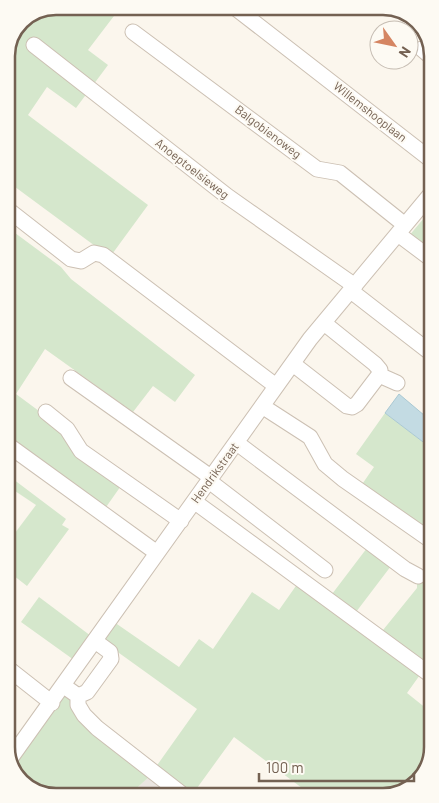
<svg xmlns="http://www.w3.org/2000/svg" width="439" height="803" font-family="Barlow,sans-serif">
	<style>
		.industrial { fill: #ebe6e1 }
		.green { fill: #d5e7cc }
		.water { fill: #c3dbe3; stroke: #aac9d3 }
		.lines { fill: none; stroke-linecap: round; stroke-linejoin: round }
		.minor-casing { stroke: #ccc0b3; stroke-width: 17 }
		.minor { stroke: #fff; stroke-width: 15 }
		.labels { text-anchor: middle; stroke-width: 4; stroke-linejoin: round; paint-order: stroke }
		.street-label { font-size: 12px; fill: #746152; stroke: #fdfaf3 }
		.rim { fill: none; stroke: #746152; stroke-width: 2.5 }
	</style>
	<rect width="100%" height="100%" fill="#fbf6ed"/>
	<!-- industrial -->
	<path class="industrial" d="M12,765L43,793L28,788L11,767Z
		M150,776L177,795L128,796Z"/>
	<!-- green -->
	<path class="green" d="M56,6H110L117,12L88,50L108,65L76,108L47,87L28,115L148,205L110,257L7,181L6,53L21,21Z
		M430,211V259L408,237Z
		M7,227L61,267L71,279L195,375L175,402L153,386L133,412L45,349L16,394L66,431L123,483L104,510L8,440Z
		M385,413L431,448V518L420,534L356,493L374,467L356,454Z
		M9,476L66,519L62,525L69,529L27,586L9,572V541L36,505L9,487Z
		M367,548L391,566L353,616L329,598Z
		M432,559V665L428,671L379,635L417,588V577Z
		M298,583L422,672L407,693L432,713L433,750L424,775L402,793L310,794L234,737L192,795H186L153,771L197,709L101,640L114,622L179,667L199,639L213,649L252,592L279,610Z
		M39,597L91,636L74,660L21,622Z
		M65,693L150,776L128,796L52,797L43,793L12,765Z"/>
	<!-- water -->
	<path class="water" d="M399,394L431,421V448L385,413Z"/>
	<g class="lines">
		<!-- minor casing -->
		<g class="minor-casing">
			<path id="minor" d="M233,6L430,159
				M133,32L317,169L340,173L405,225
				M34,45L227,196L355,286
				M422,49L429,55
				M7,209L71,259L81,261L94,253L103,255L276,386
				M398,234L430,258
				M351,291L431,353
				M293,364L347,406L352,407L357,404L379,375L380,370L375,364L324,323
				M379,375L397,383
				M71,378L212,478
				M262,406L310,437L325,464L343,479L432,541
				M46,412L67,429L81,451L181,521
				M237,443L405,569L418,576
				M8,445L157,553
				M209,481L325,570
				M195,502L432,676
				M10,670L52,703
				M64,686L78,696V705L84,715L97,728L183,795
				M78,696L87,692L111,659L110,652L95,641
				M10,759L310,339L430,195"/>
		</g>
		<!-- minor -->
		<use href="#minor" class="minor"/>
	</g>
	<g class="labels">
		<!-- street labels -->
		<g class="street-label">
			<text transform="translate(370 112) rotate(38)" y="4">Willemshooplaan</text>
			<text transform="translate(268 132) rotate(37)" y="4">Balgobienoweg</text>
			<text transform="translate(192 169) rotate(38)" y="4">Anoeptoelsieweg</text>
			<text transform="translate(215 473) rotate(-54)" y="4">Hendrikstraat</text>
		</g>
	</g>
	<!-- crop -->
	<path d="M0 0H439V803H0ZM56 15H383A41 41 0 0 1 424 56V747A41 41 0 0 1 383 788H56A41 41 0 0 1 15 747V56A41 41 0 0 1 56 15Z" fill="#fdfaf3" fill-rule="evenodd"/>
	<path class="rim" d="M56 15H383A41 41 0 0 1 424 56V747A41 41 0 0 1 383 788H56A41 41 0 0 1 15 747V56A41 41 0 0 1 56 15Z"/>
	<!-- north arrow -->
	<g transform="translate(394 45) rotate(123)"><circle r="24" fill="#fdfaf3" stroke="#c6bdb3"/>
	<path d="M0-4L9 19L0 12L-9 19Z" fill="#d58562"/>
	<text y="-8" font-size="14" font-weight="bold" text-anchor="middle" fill="#746152">N</text>
	</g>
	<!-- scale -->
	<path d="M259 773v8h155v-8" fill="none" stroke="#746152" stroke-width="2.5"/>
	<text x="266" y="773" font-size="15" fill="#746152" stroke="#fdfaf3" stroke-width="4" paint-order="stroke">100 m</text>
</svg>
